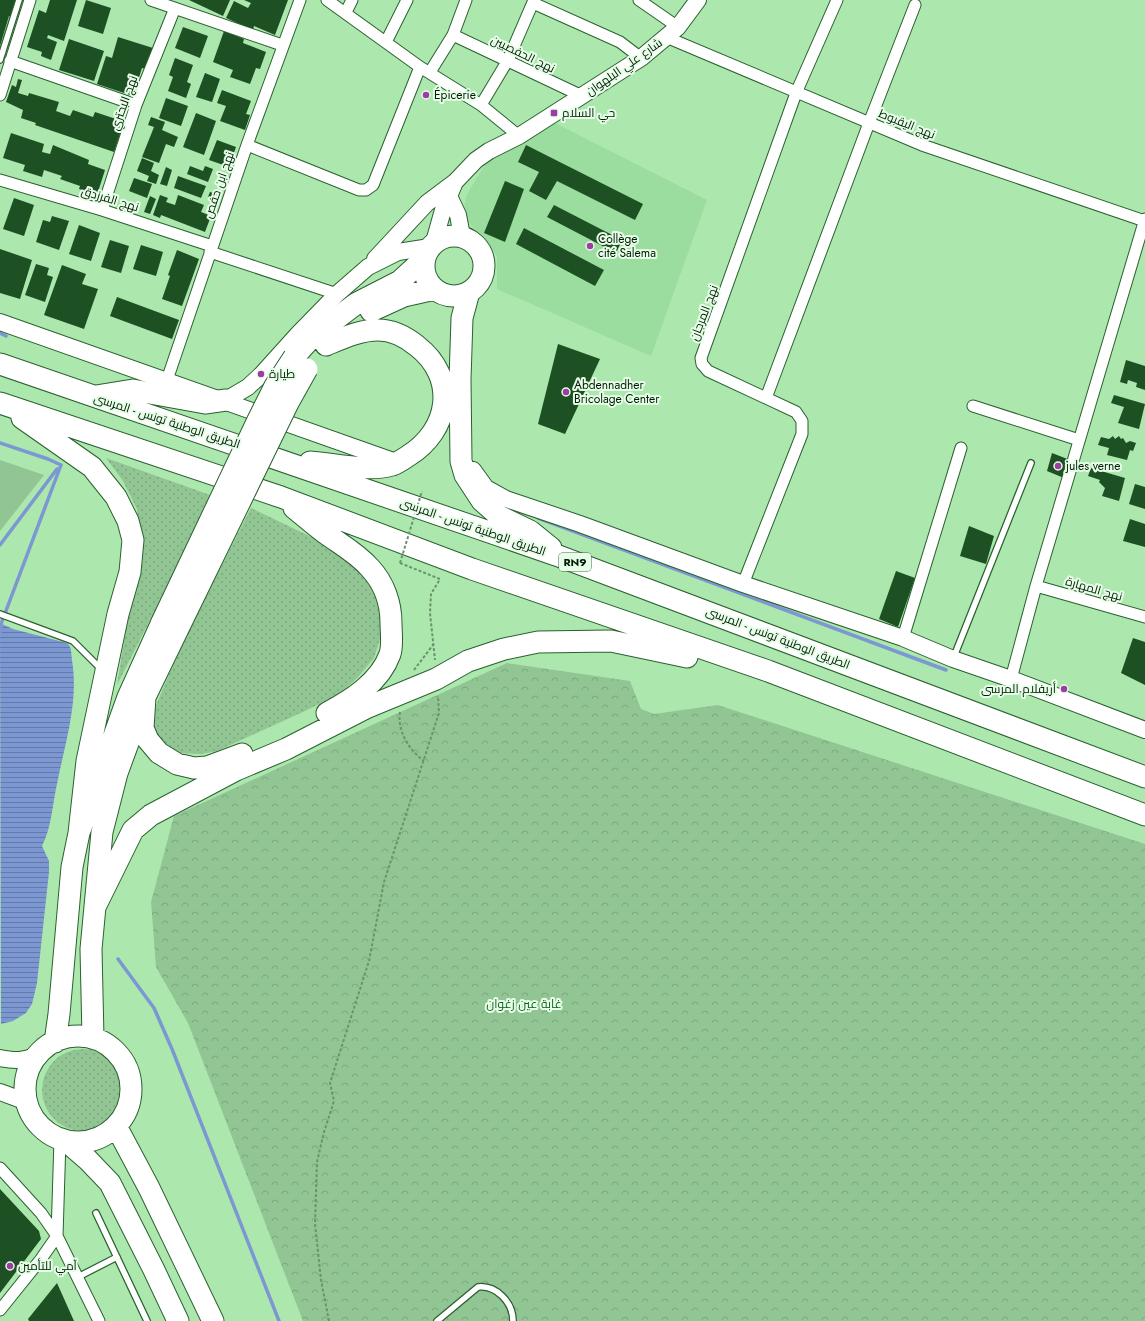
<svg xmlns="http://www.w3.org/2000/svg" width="1145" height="1321" font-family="Jost,Cairo,sans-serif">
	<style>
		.built { fill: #9bdd9e }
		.grass { fill: url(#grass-dots) }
		.forest { fill: url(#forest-crowns) }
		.garden { fill: #91c593 }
		.water { fill: url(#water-rules) }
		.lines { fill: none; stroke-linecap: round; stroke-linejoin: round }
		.stream { stroke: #7c97d2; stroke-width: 3.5 }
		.building { fill: #1d5123 }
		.lane-casing { stroke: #2a612f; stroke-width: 8 }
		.street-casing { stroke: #2a612f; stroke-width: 13 }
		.secondary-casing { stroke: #2a612f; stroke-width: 18 }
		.highway-casing { stroke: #2a612f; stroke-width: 23 }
		.path { stroke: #68946a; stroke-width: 2; stroke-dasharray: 3 2; stroke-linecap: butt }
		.lane { stroke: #fff; stroke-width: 5.5 }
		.street { stroke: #fff; stroke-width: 11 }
		.secondary { stroke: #fff; stroke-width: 16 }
		.highway { stroke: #fff; stroke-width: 21 }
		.highway-bridge-casing { stroke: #2a612f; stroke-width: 23; stroke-linecap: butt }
		.path-bridge { stroke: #68946a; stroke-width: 2; stroke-dasharray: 3 2; stroke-linecap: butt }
		.highway-bridge { stroke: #fff; stroke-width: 21 }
		.poi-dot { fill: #9e3ca3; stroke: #e6fee7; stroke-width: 1.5 }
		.labels { text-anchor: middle; stroke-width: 4; stroke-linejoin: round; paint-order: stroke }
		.shield { fill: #e6fee7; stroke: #485e4a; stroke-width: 1 }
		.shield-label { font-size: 11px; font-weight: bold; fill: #041a06 }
		.street-label { font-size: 12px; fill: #041a06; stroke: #e6fee7 }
		.poi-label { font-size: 12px; fill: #041a06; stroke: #e6fee7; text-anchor: start }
		.park-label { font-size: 12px; fill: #126120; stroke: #e6fee7 }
	</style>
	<defs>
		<pattern id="grass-dots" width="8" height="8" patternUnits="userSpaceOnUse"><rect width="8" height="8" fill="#91c593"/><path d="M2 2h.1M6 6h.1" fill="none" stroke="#7ba97d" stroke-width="1.8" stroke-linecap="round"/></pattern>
		<pattern id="forest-crowns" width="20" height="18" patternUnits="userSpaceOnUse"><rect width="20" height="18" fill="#91c593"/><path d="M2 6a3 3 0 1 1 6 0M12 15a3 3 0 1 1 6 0" fill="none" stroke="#7ba97d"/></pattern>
		<pattern id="water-rules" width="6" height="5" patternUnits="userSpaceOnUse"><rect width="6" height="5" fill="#7c97d2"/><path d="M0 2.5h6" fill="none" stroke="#637aa8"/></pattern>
	</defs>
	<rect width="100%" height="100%" fill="#ace7ae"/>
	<!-- built -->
	<path class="built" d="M551,121L707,200L651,356L497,289V256L468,221L464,209L466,196L487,161Z"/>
	<!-- grass -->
	<path class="grass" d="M106,458L213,496L117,685L140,541L137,509L123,481Z
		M251,508L324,543L352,562L366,579L379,600L381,620V636L374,658L358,677L341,693L305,711L217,751L201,754L177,753L163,741L154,729L155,708L170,672L199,610Z
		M42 1090a41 41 0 1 1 82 0a41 41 0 1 1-82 0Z"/>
	<!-- forest -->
	<path class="forest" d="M507,663L630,681L641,709L654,714L718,705L1145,844V1321H303L188,1023L156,967L151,902L174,816Z"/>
	<!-- garden -->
	<path class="garden" d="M0,460L44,475L0,531Z"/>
	<!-- water -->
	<path class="water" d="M0,623L13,629L67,643C72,647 71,654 72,660C79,702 65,743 57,784C52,806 52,826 42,846L49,861V872L37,983L32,1004L26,1013L13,1021L1,1024Z"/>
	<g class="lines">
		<!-- stream -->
		<path class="stream" d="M0,333L6,336
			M0,443L48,459L61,465
			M538,518L946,670
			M0,545L57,469
			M0,632L1,624L61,465
			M118,959L154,1008L172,1049L279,1321"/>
	</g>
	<!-- building -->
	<path class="building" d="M0,0H17L13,17L9,16L0,46Z
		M50,0H77L64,41L48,35L47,38L57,42L51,60L41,56L42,52L27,47L39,10L46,13Z
		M86,0L111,8L103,34L78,26Z
		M189,0H230L223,16Z
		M244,0H288L275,35L254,26L253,30L226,18L234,1L248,8L251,3Z
		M183,27L208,36L200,58L175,48Z
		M224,31L244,39L243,43L266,52L260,69L256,68L250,84L230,77L233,70L213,62Z
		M118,37L153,48L146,69L142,68L133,96L97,84L106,56L112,58Z
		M69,39L104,51L94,81L59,70Z
		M175,58L193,65L187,82L191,84L186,98L168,91L173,77L169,75Z
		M205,73L220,79L212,102L196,97Z
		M18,79L22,80L18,93L28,96L29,93L59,102L56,111L70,116L73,110L93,117L95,112L116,119L114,123L123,125L114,152L35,125L36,123L21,118L23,110L6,102L12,85L16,87Z
		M222,90L251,101L246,114L250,115L245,130L220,121L226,106L217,103Z
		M166,98L188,106L181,126L159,118Z
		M196,113L216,121L204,155L183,147Z
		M151,117L165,122L162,130L178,137L174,147L166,144L159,163L142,157L154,127L148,125Z
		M11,133L44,144L42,152L50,154L53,145L89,160L88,164L105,170L97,195L79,189L80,186L60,179L62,176L44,170L42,177L23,171L25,165L3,158Z
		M217,140L236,147L229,167L209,160Z
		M526,145L643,204L635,220L557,181L546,200L529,191L539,172L518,162Z
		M142,158L154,163L151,171L159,175L156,184L147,181L149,176L137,171Z
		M190,166L203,171L205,166L213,169L208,182L187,174Z
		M166,167L172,170L167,186L160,184Z
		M178,176L206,186L201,198L174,188Z
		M134,178L152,184L147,198L129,191Z
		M505,181L524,189L505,242L484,233Z
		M210,192L220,195L218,201L208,197Z
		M160,195L168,198L166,202L175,205L178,195L204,205L201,212L211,216L205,232L161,215L160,218L153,215Z
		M150,196L156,199L150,214L144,212Z
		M14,198L34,205L24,236L3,229Z
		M554,205L622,240L616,253L547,217Z
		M52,216L69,221L59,250L36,242L43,220L50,222Z
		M79,225L100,233L91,261L69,254Z
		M524,228L604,270L595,286L516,244Z
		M110,240L129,246L121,273L101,267Z
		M141,245L163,252L156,276L133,269Z
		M0,249L32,260L20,299L0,293Z
		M177,250L199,259L182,306L162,299L170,276L168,275Z
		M36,264L49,268L47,275L53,277L45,302L25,295Z
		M62,265L86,274L82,284L98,289L84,329L44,315Z
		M117,297L179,320L172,339L110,316Z
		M558,344L600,359L565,434L538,424Z
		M1126,360L1145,366V390L1136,387L1137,383L1128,380L1127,384L1120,382Z
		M1114,395L1145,404L1139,429L1118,423L1124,407L1111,403Z
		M1113,436L1115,439L1119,436L1121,439L1123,438L1126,443L1130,441L1136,443L1133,451L1130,450L1127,460L1107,455L1109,448L1098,445L1101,437L1109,439Z
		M1052,453L1070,460L1064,478L1047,471Z
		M1091,468L1125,478L1119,501L1102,496L1105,488L1099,482L1100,480L1088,476Z
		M1135,484L1145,487V509L1129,504Z
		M1130,519L1145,524V547L1123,541Z
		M969,526L994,536L986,564L960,556Z
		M896,571L915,578L898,627L879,619Z
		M1133,638L1145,642V685L1121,673Z
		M0,1189L39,1231L41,1239L0,1293Z
		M57,1283L74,1321H29L28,1319Z"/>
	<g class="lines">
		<!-- lane casing -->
		<g class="lane-casing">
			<path id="lane" d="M0,60L19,0
				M0,614L73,641L101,669
				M953,659L1031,463
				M96,1213L147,1321
				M78,1277L117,1257
				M437,1321L478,1287C496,1285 513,1302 513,1321"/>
		</g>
		<!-- street casing -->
		<g class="street-casing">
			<path id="street" d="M151,0L282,45
				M327,0L420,67L481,105L519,136
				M639,0L678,27
				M533,3L620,42L641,58
				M346,12L352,0
				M453,35L582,96
				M666,37L922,145L1145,221
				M386,42L407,0
				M10,61L136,105
				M430,72L453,35L466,0
				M0,95L30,0
				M481,105L508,60L534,0
				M247,145L359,190H366L373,185L420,67
				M0,180L102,210L212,246
				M102,210L136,105L175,8
				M210,252L337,294
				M167,380L247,145L300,0
				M766,398L869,123L915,5
				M973,406L1079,440
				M743,584L802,434V421L796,412L708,371L702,364L701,358L796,93L837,0
				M1036,586L1145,617
				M903,638L961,448
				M1011,679L1036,586L1145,219
				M0,1168L41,1213L57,1236L99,1321
				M0,1310L41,1259L57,1236L60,1139"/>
		</g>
		<!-- secondary casing -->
		<g class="secondary-casing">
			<path id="secondary" d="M449,196L458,215L462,236
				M434,242L443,210L455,182L476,160L489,151L519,136L641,58L678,27L698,0
				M375,259L427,203L455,182
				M0,322L399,463
				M226,400L248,387L261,375L298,334L337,294L368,267L398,252L430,247
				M473,470L486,488L506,499L580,524L743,584L903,638L953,659L1011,679L1145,730
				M0,1058C15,1061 23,1061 37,1055
				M0,1092L27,1102"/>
		</g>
		<!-- highway casing -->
		<g class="highway-casing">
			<path id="highway" d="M424 266a30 30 0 1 1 60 0a30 30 0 1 1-60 0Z
				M469,292L462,318L460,379L461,461L465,475L482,501L499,516L530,531L551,548
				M371,311L404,296L435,289
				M294,357L312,337L357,303L400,281L425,258
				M0,364L556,555L1145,777
				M96,396L133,390L205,403L226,400
				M0,403L281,497L472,569L768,671L1145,815
				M22,418L92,467L116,497L128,521L133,540L130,572L118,614L87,761L79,833
				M310,462C337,464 366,472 392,465C398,463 402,460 408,456C450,430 458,378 417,346C406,337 392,330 378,330C360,330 343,338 326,345
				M294,508C304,516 314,525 325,533C340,544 357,553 370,568C384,583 391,603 391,623C391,633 393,645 390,654C380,682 352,700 327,713
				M145,697L143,728L148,740L159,753L177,764L194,768L207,767L242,754
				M95,907L133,830L151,815L236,770L286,749L368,707L436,679L468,661L504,649L538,642L611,641L687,657
				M25 1089a53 53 0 1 1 106 0a53 53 0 1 1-106 0Z
				M93,1038L91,949L102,832L117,773L145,697L178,629
				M55,1042L59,1014L72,867L79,833L128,697L162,622
				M116,1126L149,1188L213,1321
				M66,1141L88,1160L110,1183L154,1270L178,1321"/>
		</g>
		<!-- path -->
		<path class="path" d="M400,563L440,579L431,594L430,613L435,660
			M414,670L433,645
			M400,712C397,731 409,750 424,761
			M329,1321L321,1280L315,1224L317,1162L324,1132L334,1101L330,1083L369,961L384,882L439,713L438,696"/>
		<!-- lane -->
		<use href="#lane" class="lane"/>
		<!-- street -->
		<use href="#street" class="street"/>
		<!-- secondary -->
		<use href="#secondary" class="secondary"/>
		<!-- highway -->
		<use href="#highway" class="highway"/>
		<!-- highway-bridge casing -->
		<g class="highway-bridge-casing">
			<path id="highway-bridge" d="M162,622L258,420L275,386L294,357
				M178,629L288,403L307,369"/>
		</g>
		<!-- path-bridge -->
		<path class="path-bridge" d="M400,563L422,491"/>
		<!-- highway-bridge -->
		<use href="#highway-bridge" class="highway-bridge"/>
	</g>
	<!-- markers -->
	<g class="poi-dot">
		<circle cx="426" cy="95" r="4"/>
		<rect x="550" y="109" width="8" height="8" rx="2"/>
		<circle cx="590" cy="246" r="4"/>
		<circle cx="261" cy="374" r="4"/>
		<circle cx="566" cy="392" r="4"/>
		<circle cx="1058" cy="466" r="4"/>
		<circle cx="1064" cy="689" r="4"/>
		<circle cx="10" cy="1266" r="4"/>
	</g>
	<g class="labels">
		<!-- shield labels -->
		<rect class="shield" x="559" y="553" width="32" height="18" rx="3"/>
		<g class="shield-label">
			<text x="575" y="566">RN9</text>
		</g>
		<!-- street labels -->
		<g class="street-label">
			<text transform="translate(523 54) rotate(26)" y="4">نهج الحفصيين</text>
			<text transform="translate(624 67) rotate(-35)" y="4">شارع علي البلهوان</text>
			<text transform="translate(124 103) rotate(-70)" y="4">نهج البحتري</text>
			<text transform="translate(907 124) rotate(22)" y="4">نهج اليقبوط</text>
			<text transform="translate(219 185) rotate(-71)" y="4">نهج ابن حفص</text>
			<text transform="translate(110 199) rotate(17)" y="4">نهج الفرزدق</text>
			<text transform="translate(704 313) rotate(-69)" y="4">نهج المرجان</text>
			<text transform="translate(167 421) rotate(18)" y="4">الطريق الوطنية تونس - المرسى</text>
			<text transform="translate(473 527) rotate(19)" y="4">الطريق الوطنية تونس - المرسى</text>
			<text transform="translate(1094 589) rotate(16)" y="4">نهج المهارة</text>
			<text transform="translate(778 638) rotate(21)" y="4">الطريق الوطنية تونس - المرسى</text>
		</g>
		<!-- poi labels -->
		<g class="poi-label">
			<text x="434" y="99">Épicerie</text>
			<text x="562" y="117">حي السلام</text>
			<text x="598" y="243">Collège<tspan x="598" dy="14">cité Salema</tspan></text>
			<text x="269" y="378">طيارة</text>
			<text x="574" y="389">Abdennadher<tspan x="574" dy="14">Bricolage Center</tspan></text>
			<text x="1066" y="470">jules verne</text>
			<text x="1056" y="693" text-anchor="end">أريفلام المرسى</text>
			<text x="18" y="1270">آمي للتأمين</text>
		</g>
		<!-- park labels -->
		<g class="park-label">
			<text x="524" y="1008">غابة عين زغوان</text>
		</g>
	</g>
</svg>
